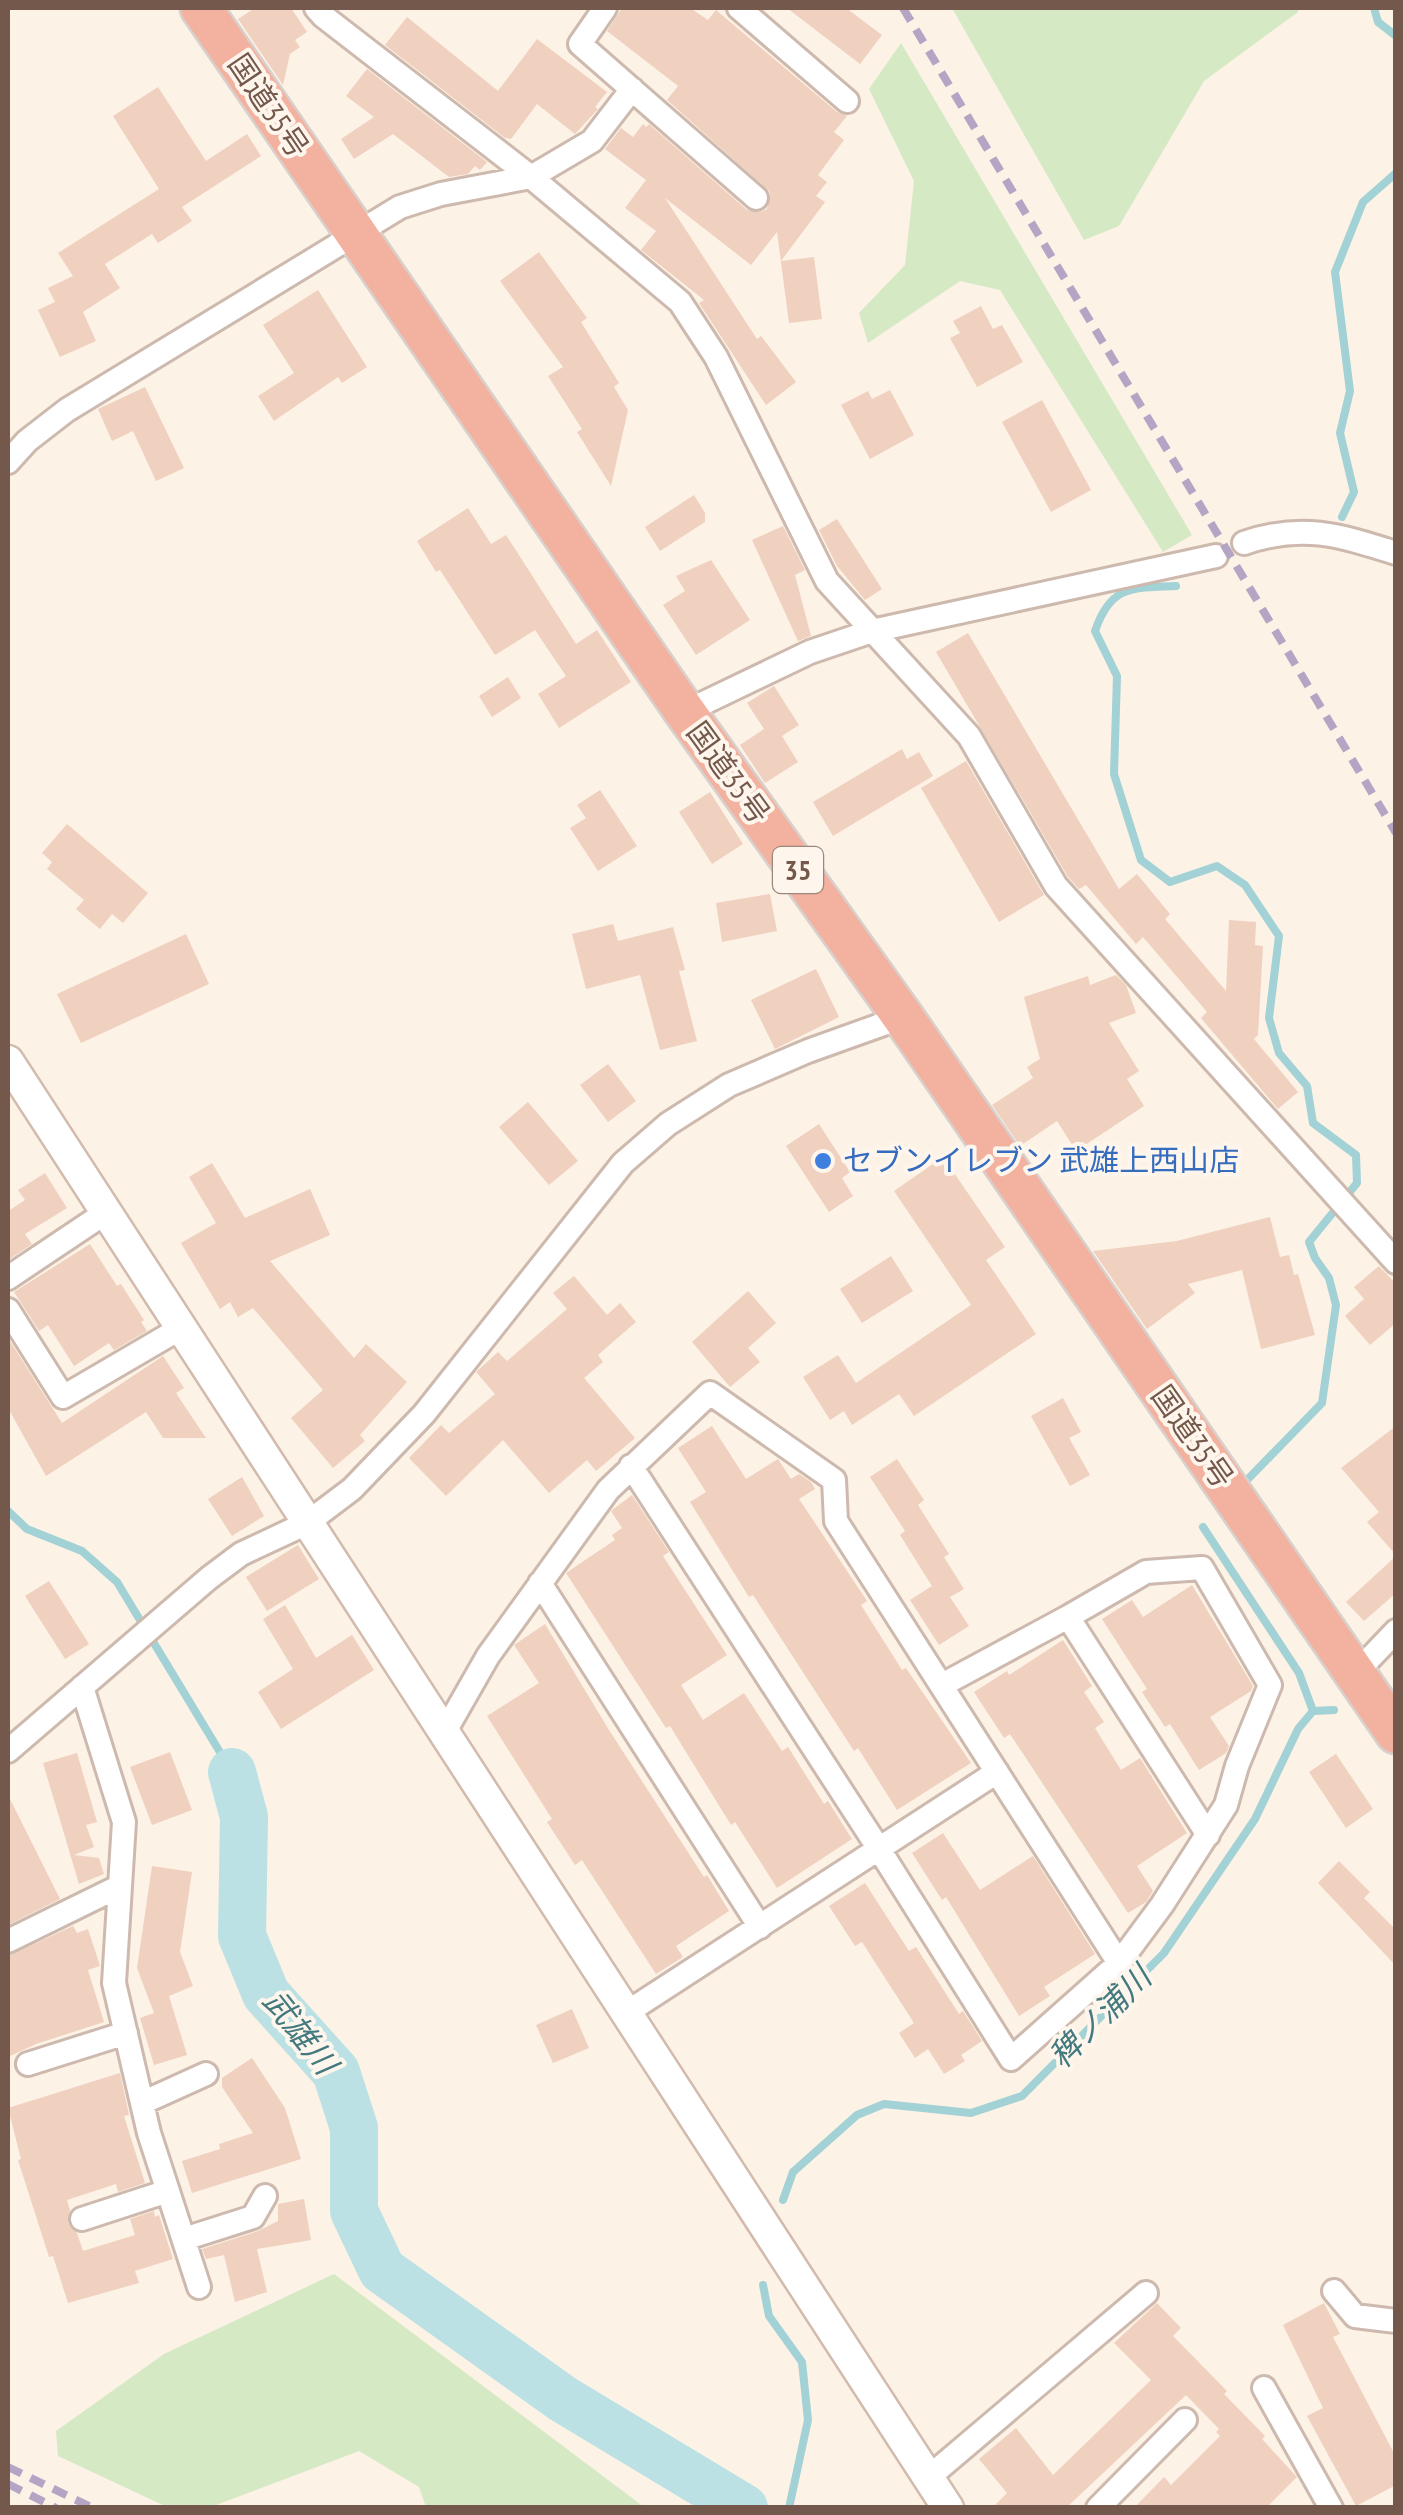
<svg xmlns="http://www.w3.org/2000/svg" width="1403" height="2515" font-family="'PT Sans Narrow','Noto Sans JP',sans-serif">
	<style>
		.green { fill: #d5e9c5 }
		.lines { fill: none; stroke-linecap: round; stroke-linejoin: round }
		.stream { stroke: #a2d1d6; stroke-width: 8 }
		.river { stroke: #bbe1e5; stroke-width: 48 }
		.building { fill: #f0d0bf }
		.street-casing { stroke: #cdb9ad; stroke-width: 28 }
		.secondary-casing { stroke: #d2bbad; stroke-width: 35 }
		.highway-casing { stroke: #d8d0cd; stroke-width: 45 }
		.street { stroke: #fff; stroke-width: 22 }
		.secondary { stroke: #fff; stroke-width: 30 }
		.highway { stroke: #f3b19f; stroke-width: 40 }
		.rail { stroke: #b4a5c5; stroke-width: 8; stroke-dasharray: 15 10; stroke-linecap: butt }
		.shop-dot { fill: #3f7fe0; stroke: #fef6ec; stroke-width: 4 }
		.labels { text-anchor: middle; stroke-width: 8; stroke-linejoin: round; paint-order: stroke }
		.shield { fill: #fef6ec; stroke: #9d877c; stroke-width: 2.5 }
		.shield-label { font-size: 28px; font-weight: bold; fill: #74584c }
		.street-label { font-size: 30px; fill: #74584c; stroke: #fef6ec }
		.shop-label { font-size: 30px; fill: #366cbe; stroke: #fef6ec; text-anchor: start }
		.water-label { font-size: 32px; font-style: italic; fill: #43797f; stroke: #fef6ec }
	</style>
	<rect width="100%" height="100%" fill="#fcf2e6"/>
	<!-- green -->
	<path class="green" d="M952,8H1299L1298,12L1204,81L1119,226L1084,240Z
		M901,43L1192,535L1163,552L1000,290L960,281L868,343L859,313L905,265L914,181L869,89Z
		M334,2274L644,2507H426L419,2487L359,2451L208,2508L167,2507L58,2456L56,2431L164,2354Z"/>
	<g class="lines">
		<!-- stream -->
		<path class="stream" d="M1374,8L1378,22L1396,36
			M1342,517L1354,492L1340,433L1350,391L1335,272L1363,202L1396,173
			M1176,586C1133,588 1111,584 1095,631L1117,676L1114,774L1141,860L1170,882L1217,866L1245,885L1279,936L1269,1018L1279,1053L1307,1086L1313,1123L1356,1155L1357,1183L1309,1242L1315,1258L1329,1278L1336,1305L1322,1403L1248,1479
			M8,1511L27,1529L82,1551L117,1582L232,1772
			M1203,1527L1299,1673L1313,1711
			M783,2200L793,2172L857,2115L884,2104L971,2113L1022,2096L1164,1953L1255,1819L1298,1729L1313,1711L1334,1710
			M763,2285L769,2316L802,2362L808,2420L789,2508"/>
		<!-- river -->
		<path class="river" d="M232,1772L244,1817L242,1936L266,1994L336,2072L354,2128V2211L382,2270L563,2399L744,2508"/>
	</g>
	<!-- building -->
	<path class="building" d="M255,8H291L307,32L295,40L300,47L290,54L283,85L238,19Z
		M622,8H690L708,20L716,10L837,112L847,116L834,132L844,140L818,175L827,182L816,196L825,202L781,261L814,257L822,319L789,323L777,232L751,265L665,198L757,339L761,336L796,382L766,405L699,303L704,300L641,250L656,231L625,208L646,180L605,149L621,128L633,137L643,124L646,127L649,124L747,210L760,212L767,209L770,192L667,100L678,86L607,31Z
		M787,8H846L882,35L860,64Z
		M407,17L498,91L537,39L607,92L595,107L598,109L575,134L537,104L511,139L505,138L385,45Z
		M367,69L487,162L480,170L475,166L468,174L449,177L393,134L354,159L341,139L374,117L346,96Z
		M158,87L206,161L247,134L261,156L182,207L192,221L158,243L152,234L105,264L120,288L83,312L96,341L60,357L38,310L55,302L48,288L73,276L58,253L159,189L113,116Z
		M539,252L587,318L581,322L619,383L614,387L628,410L611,486L577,432L582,429L548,376L563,367L500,281Z
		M318,290L367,367L342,383L338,377L274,421L258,396L294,373L263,325Z
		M981,306L993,329L1002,325L1023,362L977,387L950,338L960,333L953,321Z
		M145,387L184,468L156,481L133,431L112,441L98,409Z
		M890,390L914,435L870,459L841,405L868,391L872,399Z
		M1042,400L1091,490L1051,512L1002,422Z
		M694,495L705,513V522L660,551L645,527Z
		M468,508L491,544L506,535L576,644L597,630L631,682L559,728L538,694L566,676L535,630L495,655L440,570L436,572L417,541Z
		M837,519L882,589L865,600L837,566L819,530Z
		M783,526L805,570L795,575L811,636L798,641L752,540Z
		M711,560L750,620L696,655L663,605L685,591L676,576Z
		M968,633L1119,889L1137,874L1170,914L1165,919L1226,991L1229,920L1256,922L1255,945L1263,946L1258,1035L1254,1039L1298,1092L1278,1109L1201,1018L1207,1012L1143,937L1136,944L1086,885L1079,889L1068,877L936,652Z
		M508,677L521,698L492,717L479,696Z
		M774,686L799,725L782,736L798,762L765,783L740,745L764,729L747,703Z
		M902,749L907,759L919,752L933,776L833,836L813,802Z
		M966,761L1044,895L999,922L921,788Z
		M600,790L637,846L598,871L570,828L586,818L577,805Z
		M710,792L743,844L712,864L679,812Z
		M67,824L148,893L123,923L112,914L100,929L76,909L84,900L47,869L52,862L42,853Z
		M770,894L777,931L722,942L716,903Z
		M613,924L618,941L673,927L685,970L679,971L697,1041L660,1050L640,975L586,989L572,934Z
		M186,934L209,984L81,1043L57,994Z
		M816,969L839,1017L775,1049L751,1000Z
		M1116,975L1126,985L1136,1013L1109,1023L1139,1071L1127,1079L1144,1106L1076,1151L1057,1121L1020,1146L992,1105L1033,1078L1027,1067L1040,1059L1024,997L1088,976L1090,985Z
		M608,1064L636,1101L608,1122L580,1085Z
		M528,1102L578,1161L549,1185L499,1127Z
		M819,1124L850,1172L842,1178L853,1196L829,1212L786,1146Z
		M943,1157L1005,1247L986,1260L1036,1334L914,1416L899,1394L852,1425L844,1411L830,1420L803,1377L838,1355L856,1383L971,1305L894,1191Z
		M212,1163L245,1218L310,1189L330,1235L270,1261L354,1358L366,1344L407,1382L360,1435L365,1441L333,1468L291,1418L323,1390L253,1308L238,1317L230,1302L220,1309L181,1243L216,1223L189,1177Z
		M45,1173L67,1208L25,1234L32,1244L8,1260V1206L10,1210L25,1200L18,1190Z
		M1270,1217L1280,1257L1289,1255L1294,1275L1298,1274L1315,1335L1261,1349L1242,1270L1188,1284L1195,1293L1147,1329L1093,1251L1177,1241Z
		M90,1244L117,1286L121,1284L144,1320L141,1322L147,1331L114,1350L109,1343L74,1366L48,1325L39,1331L14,1292Z
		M891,1256L913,1291L862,1323L840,1289Z
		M1379,1266L1396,1284V1323L1370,1345L1345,1316L1364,1299L1354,1287Z
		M574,1276L607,1315L620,1303L636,1322L598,1355L603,1362L584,1378L635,1438L596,1471L587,1460L549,1493L503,1440L446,1496L409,1458L441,1425L449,1433L495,1394L476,1372L498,1352L507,1361L567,1309L553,1293Z
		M748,1291L776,1323L748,1348L760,1362L730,1387L692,1342Z
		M8,1338L62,1423L163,1356L184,1388L176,1393L206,1438H163L146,1412L46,1476L8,1408Z
		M1063,1398L1081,1432L1069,1438L1090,1475L1070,1486L1031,1416Z
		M712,1426L746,1479L778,1459L791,1479L799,1474L811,1482L815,1489L799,1499L867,1601L861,1605L902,1670L906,1668L971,1763L897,1810L858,1748L854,1751L753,1595L749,1597L690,1502L706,1492L678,1448Z
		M1396,1426V1555L1367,1522L1379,1512L1341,1468Z
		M897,1459L924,1500L918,1505L949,1554L944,1557L964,1589L950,1597L969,1626L939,1645L910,1600L932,1586L900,1535L905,1531L870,1477Z
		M242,1477L264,1516L232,1536L208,1499Z
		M632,1495L669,1552L663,1556L727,1655L681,1685L703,1720L744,1693L782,1751L788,1747L824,1804L828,1801L852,1839L777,1888L735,1822L731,1825L670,1726L666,1728L566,1573L615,1540L612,1535L622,1528L611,1511Z
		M298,1545L319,1579L267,1611L246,1577Z
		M1396,1556V1593L1364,1621L1346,1602Z
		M49,1581L89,1644L65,1659L25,1596Z
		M1192,1585L1253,1686L1251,1691L1210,1717L1229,1746L1226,1753L1199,1770L1170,1724L1165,1727L1142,1692L1147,1689L1102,1619L1132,1600L1143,1617Z
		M285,1605L316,1658L352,1635L374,1670L281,1729L258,1692L293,1669L263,1619Z
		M545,1624L609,1730L704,1877L707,1875L729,1911L676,1946L683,1957L656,1974L582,1860L575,1865L547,1822L552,1819L487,1716L539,1683L514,1645Z
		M1063,1640L1092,1686L1084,1692L1104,1722L1095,1728L1121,1770L1140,1758L1187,1833L1137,1866L1153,1891L1146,1902L1128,1913L1010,1734L1004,1738L974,1692L1007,1671L1009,1675Z
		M170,1752L192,1810L152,1825L130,1767Z
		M77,1753L97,1822L86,1825L94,1847L74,1855L99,1858L104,1874L79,1884L43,1763Z
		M1336,1754L1373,1809L1346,1828L1309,1772Z
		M8,1795L60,1899L8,1925Z
		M943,1833L980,1890L1033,1856L1095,1954L1044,1987L1050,1996L1019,2016L946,1897L942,1900L912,1853Z
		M1339,1861L1370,1892L1364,1898L1396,1930V1966L1318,1883Z
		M152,1866L192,1872L180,1952L193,1986L169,1996L187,2055L154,2065L140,2018L154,2013L137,1968Z
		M865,1883L909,1951L916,1947L959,2014L963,2011L982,2041L961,2055L965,2061L944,2074L928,2049L915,2058L899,2033L914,2023L862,1942L855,1946L829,1906Z
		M73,1926L77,1933L88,1929L100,1966L88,1970L104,2022L36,2044L8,2057V1956Z
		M572,2009L589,2048L553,2063L536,2025Z
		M252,2058L285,2108L301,2159L192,2193L182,2161L220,2149L219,2144L253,2133L222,2087V2078Z
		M120,2073L129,2115L124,2116L145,2183L118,2192L116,2184L67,2200L70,2210L68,2223L77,2233L83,2251L135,2235L130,2219L154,2211L155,2217L159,2215L173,2259L135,2271L139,2283L68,2303L53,2256L49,2257L18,2160L21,2159L8,2108Z
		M304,2199L311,2240L257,2249L267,2292L235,2302L224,2255L206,2259L202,2249L258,2231L278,2221V2204Z
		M1157,2303L1181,2328L1173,2336L1227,2391L1224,2394L1265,2436L1262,2439L1297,2477L1266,2508H1134L1164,2477L1171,2485L1220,2436L1216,2432L1219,2429L1186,2395L1066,2508H992L1007,2493L979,2459L1016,2428L1053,2475L1151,2380L1114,2343Z
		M1324,2303L1340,2334L1333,2337L1396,2457V2485L1356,2506L1307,2416L1323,2408L1283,2325Z"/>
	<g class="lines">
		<!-- street casing -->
		<g class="street-casing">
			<path id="street" d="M316,8L323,16L531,177L680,302L716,357L827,581L969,736L1056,886L1396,1262
				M605,8L580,44L756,198
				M739,8L847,101
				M8,462L27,441L67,410L400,207L441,194L531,177L592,141L632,89
				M1244,543C1302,523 1339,535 1396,553
				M685,712L810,652L872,631L1216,556
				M8,1278L105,1213
				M8,1310L63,1397L181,1328
				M631,1466L879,1849L1011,2059L1119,1963L1162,1905L1226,1805L1237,1766L1270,1685L1202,1568L1146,1572L1068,1617
				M540,1583L760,1927
				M1355,1674L1396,1631
				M942,1685L1068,1617L1208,1835
				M82,1687L124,1822L114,1983L149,2133L199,2287
				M444,1733L488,1656L608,1490L710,1393L834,1480L836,1521L1119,1963
				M8,1751L209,1578L241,1554L307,1523L352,1489L424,1414L623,1163L668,1124L729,1085L808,1051L903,1017
				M8,1941L120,1886
				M626,2013L997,1772
				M28,2064L126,2033
				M142,2103L206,2074
				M82,2219L168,2191
				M184,2239L253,2217L265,2196
				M1334,2291L1355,2316L1396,2321
				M1264,2388L1331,2508
				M929,2477L1146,2293
				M1098,2508L1185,2420"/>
		</g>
		<!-- secondary casing -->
		<g class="secondary-casing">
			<path id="secondary" d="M8,1061L948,2508"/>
		</g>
		<!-- highway casing -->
		<g class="highway-casing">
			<path id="highway" d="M201,8L685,712L903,1017L1396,1733"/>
		</g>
		<!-- street -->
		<use href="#street" class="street"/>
		<!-- secondary -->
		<use href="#secondary" class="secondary"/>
		<!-- highway -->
		<use href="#highway" class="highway"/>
		<!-- rail -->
		<path class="rail" d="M903,8L1396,833
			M8,2467L93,2508
			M8,2484L56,2508"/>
	</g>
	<!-- markers -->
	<circle class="shop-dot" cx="823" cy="1161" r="10"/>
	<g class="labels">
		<!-- shield labels -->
		<rect class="shield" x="773" y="847" width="50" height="46" rx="8"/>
		<g class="shield-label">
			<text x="798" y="880">35</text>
		</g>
		<!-- street labels -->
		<g class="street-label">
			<text transform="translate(268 106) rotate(56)" y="10">国道35号</text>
			<text transform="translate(728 773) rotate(54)" y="10">国道35号</text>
			<text transform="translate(1192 1437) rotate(55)" y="10">国道35号</text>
		</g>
		<!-- shop labels -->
		<g class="shop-label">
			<text x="843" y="1171">セブンイレブン 武雄上西山店</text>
		</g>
		<!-- water labels -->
		<g class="water-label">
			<text transform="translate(1100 2017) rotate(-45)" y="11">稗ノ浦川</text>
			<text transform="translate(300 2032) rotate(52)" y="11">武雄川</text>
		</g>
	</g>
	<!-- border -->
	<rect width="1403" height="2515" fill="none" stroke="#74584c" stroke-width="20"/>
</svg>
